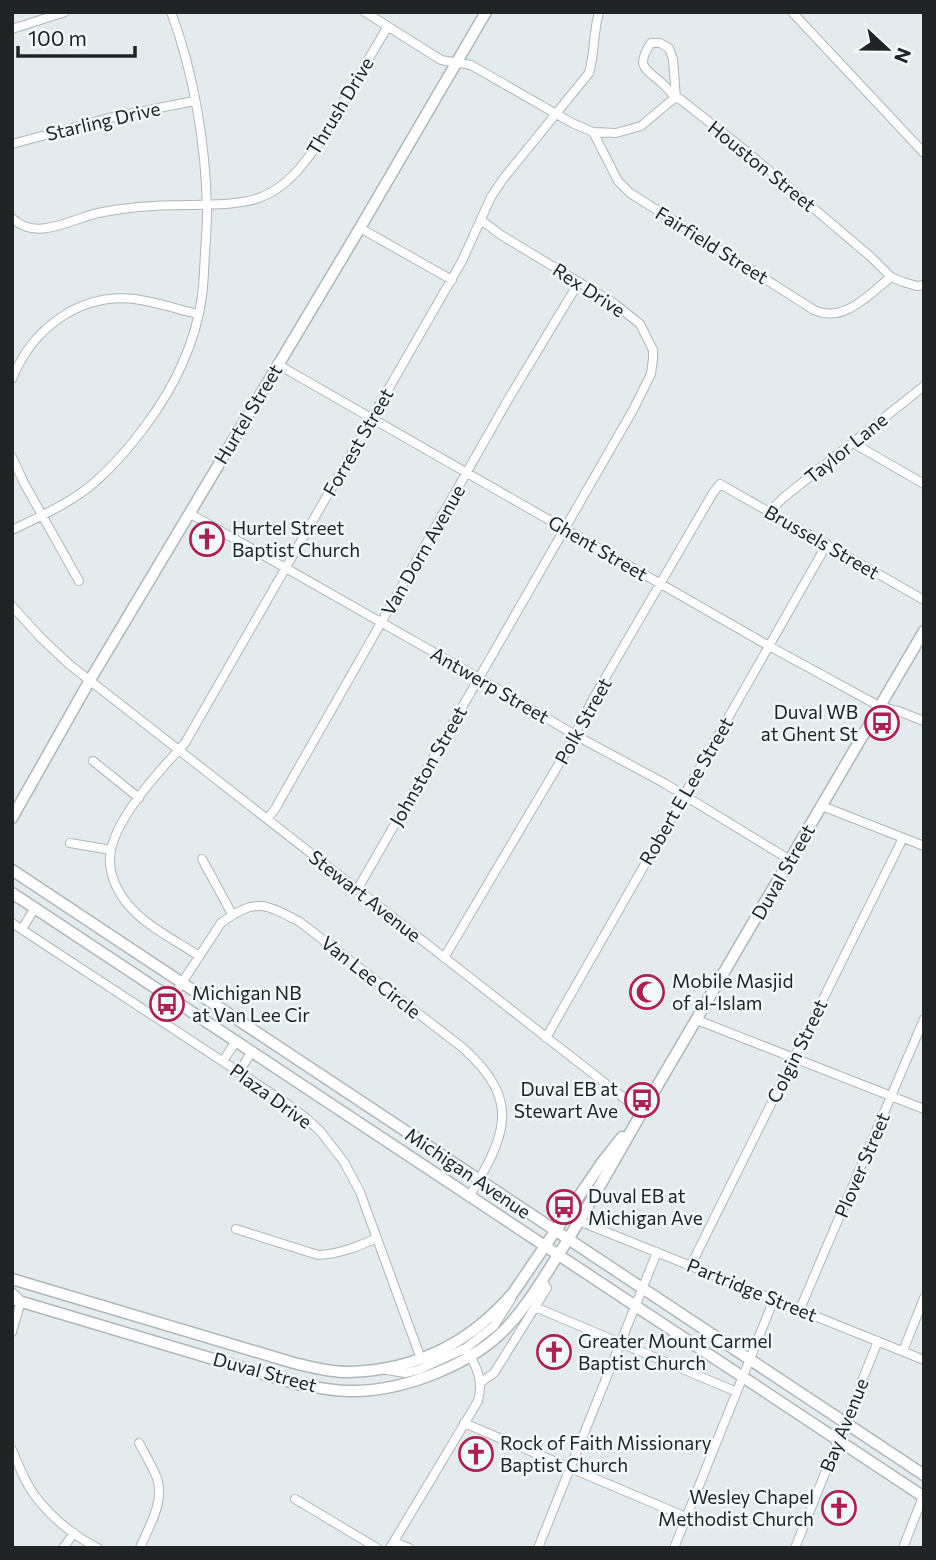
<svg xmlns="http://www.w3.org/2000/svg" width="936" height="1560" font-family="Commissioner,sans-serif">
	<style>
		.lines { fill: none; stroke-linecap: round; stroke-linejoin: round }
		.street-casing { stroke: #aeb6ba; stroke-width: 10 }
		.secondary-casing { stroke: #aeb6ba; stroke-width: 13 }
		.street { stroke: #fff; stroke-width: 8 }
		.secondary { stroke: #fff; stroke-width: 10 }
		.labels { text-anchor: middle; stroke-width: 5; stroke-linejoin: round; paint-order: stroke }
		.street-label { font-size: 19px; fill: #202425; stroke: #f0f9fc }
		.poi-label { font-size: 19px; fill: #202425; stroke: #f0f9fc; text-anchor: start }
	</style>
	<rect width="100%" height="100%" fill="#e3ebef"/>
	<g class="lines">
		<!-- street casing -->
		<g class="street-casing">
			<path id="street" d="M365,12L441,60L471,65L572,123L593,132L616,133L641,126L672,100L676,98L680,99L746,151L871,257L891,277L903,282L917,286L924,285
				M792,12L924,153
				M12,29L65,12
				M651,43H660L669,48L673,59L676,98C672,94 668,89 664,85C647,69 634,68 651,43Z
				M593,132L618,181L630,193L814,310C844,324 869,294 891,277
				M12,144L109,118L194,101
				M12,218C36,242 71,219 98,213C126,207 155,205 184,205C209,204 235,206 259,198C287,188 305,163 321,140L388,26
				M360,228L452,280
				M277,364L769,646L879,706L898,711L924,721
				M12,379C32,329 79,293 134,299C156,302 177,309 198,314
				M853,443L924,484
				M12,457L24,483L79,581
				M770,511L783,498L924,386
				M189,513L479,678L575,735L664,783L790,860
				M12,530C41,516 71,503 95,482C128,453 166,403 183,362C192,342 199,318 202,296C204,282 204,267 205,253C206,239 207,225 207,211C206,146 194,73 171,12
				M12,606L40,637L70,665L642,1112
				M93,761L139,798
				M822,806L924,846
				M267,819L275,809L509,398L579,282
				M70,843L111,850
				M202,859L232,914
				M357,890L633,410L651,374L653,359V350L640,324L615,304L501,235L481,220
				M12,923L286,1103L306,1118L320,1131L344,1162L360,1192L421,1359
				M22,929L35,908
				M199,956C178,942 150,928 133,910C120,897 109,877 110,858C111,822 161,769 185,743L462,261L491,197L503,179L589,73C595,53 593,32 599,12
				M444,958L566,752L593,699L713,493L720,484L924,600
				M172,998L221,923C256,898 264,903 300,922L463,1048C523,1102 505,1136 469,1197
				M697,1020L924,1109
				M546,1038L827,544
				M223,1061L236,1041
				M239,1072L252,1051
				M579,1221L924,1360
				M236,1229L318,1255C339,1254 357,1247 377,1238
				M691,1265L903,838
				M12,1292L21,1301L12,1332
				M535,1307L737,1392
				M800,1309L924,1019
				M903,1351L924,1298
				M387,1370L405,1373L418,1370L466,1348L494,1326L511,1299
				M481,1382L494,1373L547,1288L542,1280
				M464,1423L686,1517
				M139,1443C145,1454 152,1466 157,1478C165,1502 149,1526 140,1548
				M12,1450C18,1463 23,1478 31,1490C47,1514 73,1536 98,1548
				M295,1499L377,1548
				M394,1542L409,1548
				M63,1548L74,1533
				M390,1548L478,1401C484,1380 476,1366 466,1348
				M538,1548L657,1252
				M674,1548L774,1299
				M795,1548L878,1341
				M903,1548L924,1494"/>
		</g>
		<!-- secondary casing -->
		<g class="secondary-casing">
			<path id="secondary" d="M12,818L90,680L360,228L486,12
				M12,870L924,1475
				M12,893L924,1497
				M12,1279L294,1363C311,1367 329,1372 347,1372C415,1371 469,1344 513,1293L603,1161L622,1137
				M12,1299L297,1384C316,1387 336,1392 356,1391C407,1390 475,1363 509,1325C531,1301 546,1273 564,1246C591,1202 616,1158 642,1112L924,631"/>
		</g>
		<!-- street -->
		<use href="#street" class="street"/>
		<!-- secondary -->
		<use href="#secondary" class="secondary"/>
	</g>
	<!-- icons -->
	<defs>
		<g id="church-ring" transform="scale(1.75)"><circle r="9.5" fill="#f0f9fc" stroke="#af1f52" stroke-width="1.5"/><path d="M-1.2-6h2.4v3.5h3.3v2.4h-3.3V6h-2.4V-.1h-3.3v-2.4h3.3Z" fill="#af1f52"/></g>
		<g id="bus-ring" transform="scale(1.75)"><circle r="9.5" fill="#f0f9fc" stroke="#af1f52" stroke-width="1.5"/><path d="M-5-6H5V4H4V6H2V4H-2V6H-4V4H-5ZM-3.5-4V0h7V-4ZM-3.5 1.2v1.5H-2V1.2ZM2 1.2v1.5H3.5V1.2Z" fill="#af1f52"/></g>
		<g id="mosque-ring" transform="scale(1.75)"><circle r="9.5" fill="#f0f9fc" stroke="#af1f52" stroke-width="1.5"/><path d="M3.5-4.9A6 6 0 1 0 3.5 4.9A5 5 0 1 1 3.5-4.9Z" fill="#af1f52"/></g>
	</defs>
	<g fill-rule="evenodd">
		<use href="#church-ring" x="207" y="539"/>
		<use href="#bus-ring" x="882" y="723"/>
		<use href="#mosque-ring" x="647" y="992"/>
		<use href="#bus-ring" x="167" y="1004"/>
		<use href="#bus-ring" x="642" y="1100"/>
		<use href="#bus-ring" x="564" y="1207"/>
		<use href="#church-ring" x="554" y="1352"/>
		<use href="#church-ring" x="476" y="1454"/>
		<use href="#church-ring" x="839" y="1508"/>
	</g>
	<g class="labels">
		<!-- street labels -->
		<g class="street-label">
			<text transform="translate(340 106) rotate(-59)" y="7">Thrush Drive</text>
			<text transform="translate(103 121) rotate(-13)" y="7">Starling Drive</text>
			<text transform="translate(762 166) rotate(39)" y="7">Houston Street</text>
			<text transform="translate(712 245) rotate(32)" y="7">Fairfield Street</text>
			<text transform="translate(589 290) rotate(33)" y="7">Rex Drive</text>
			<text transform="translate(248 414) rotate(-59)" y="7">Hurtel Street</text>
			<text transform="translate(358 442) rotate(-60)" y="7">Forrest Street</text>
			<text transform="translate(846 448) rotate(-39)" y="7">Taylor Lane</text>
			<text transform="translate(822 542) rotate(30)" y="7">Brussels Street</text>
			<text transform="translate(598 548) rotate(30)" y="7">Ghent Street</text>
			<text transform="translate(423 550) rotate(-60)" y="7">Van Dorn Avenue</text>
			<text transform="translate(490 685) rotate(30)" y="7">Antwerp Street</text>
			<text transform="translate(583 721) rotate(-61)" y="7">Polk Street</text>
			<text transform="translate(428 766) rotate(-60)" y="7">Johnston Street</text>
			<text transform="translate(686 791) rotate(-60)" y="7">Robert E Lee Street</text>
			<text transform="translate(783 872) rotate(-60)" y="7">Duval Street</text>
			<text transform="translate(365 896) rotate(38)" y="7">Stewart Avenue</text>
			<text transform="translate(371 977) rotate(38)" y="7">Van Lee Circle</text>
			<text transform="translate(797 1051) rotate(-64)" y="7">Colgin Street</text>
			<text transform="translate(271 1096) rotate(36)" y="7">Plaza Drive</text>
			<text transform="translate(862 1165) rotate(-67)" y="7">Plover Street</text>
			<text transform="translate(468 1173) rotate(34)" y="7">Michigan Avenue</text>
			<text transform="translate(752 1290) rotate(22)" y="7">Partridge Street</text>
			<text transform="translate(265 1372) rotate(15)" y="7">Duval Street</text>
			<text transform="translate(844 1425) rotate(-68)" y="7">Bay Avenue</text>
		</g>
		<!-- poi labels -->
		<g class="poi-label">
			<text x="232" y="535">Hurtel Street<tspan x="232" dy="22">Baptist Church</tspan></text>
			<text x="858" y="719" text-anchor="end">Duval WB<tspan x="858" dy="22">at Ghent St</tspan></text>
			<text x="672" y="988">Mobile Masjid<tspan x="672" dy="22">of al-Islam</tspan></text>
			<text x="192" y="1000">Michigan NB<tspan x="192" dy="22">at Van Lee Cir</tspan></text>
			<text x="618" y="1096" text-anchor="end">Duval EB at<tspan x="618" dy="22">Stewart Ave</tspan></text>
			<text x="588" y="1203">Duval EB at<tspan x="588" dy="22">Michigan Ave</tspan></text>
			<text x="578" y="1348">Greater Mount Carmel<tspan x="578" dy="22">Baptist Church</tspan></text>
			<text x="500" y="1450">Rock of Faith Missionary<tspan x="500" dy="22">Baptist Church</tspan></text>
			<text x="814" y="1504" text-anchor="end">Wesley Chapel<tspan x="814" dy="22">Methodist Church</tspan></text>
		</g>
	</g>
	<!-- border -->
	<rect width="936" height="1560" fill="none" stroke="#202425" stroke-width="28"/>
	<!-- north arrow -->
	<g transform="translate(887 49) rotate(112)" stroke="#f0f9fc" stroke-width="5" paint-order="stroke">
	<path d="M0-5L12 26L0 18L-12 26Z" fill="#202425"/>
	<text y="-10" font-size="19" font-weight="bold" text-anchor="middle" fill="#202425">N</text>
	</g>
	<!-- scale -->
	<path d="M18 46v10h117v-10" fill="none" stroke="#202425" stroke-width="3.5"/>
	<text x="28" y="46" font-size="21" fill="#202425" stroke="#f0f9fc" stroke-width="5" paint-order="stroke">100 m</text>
</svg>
